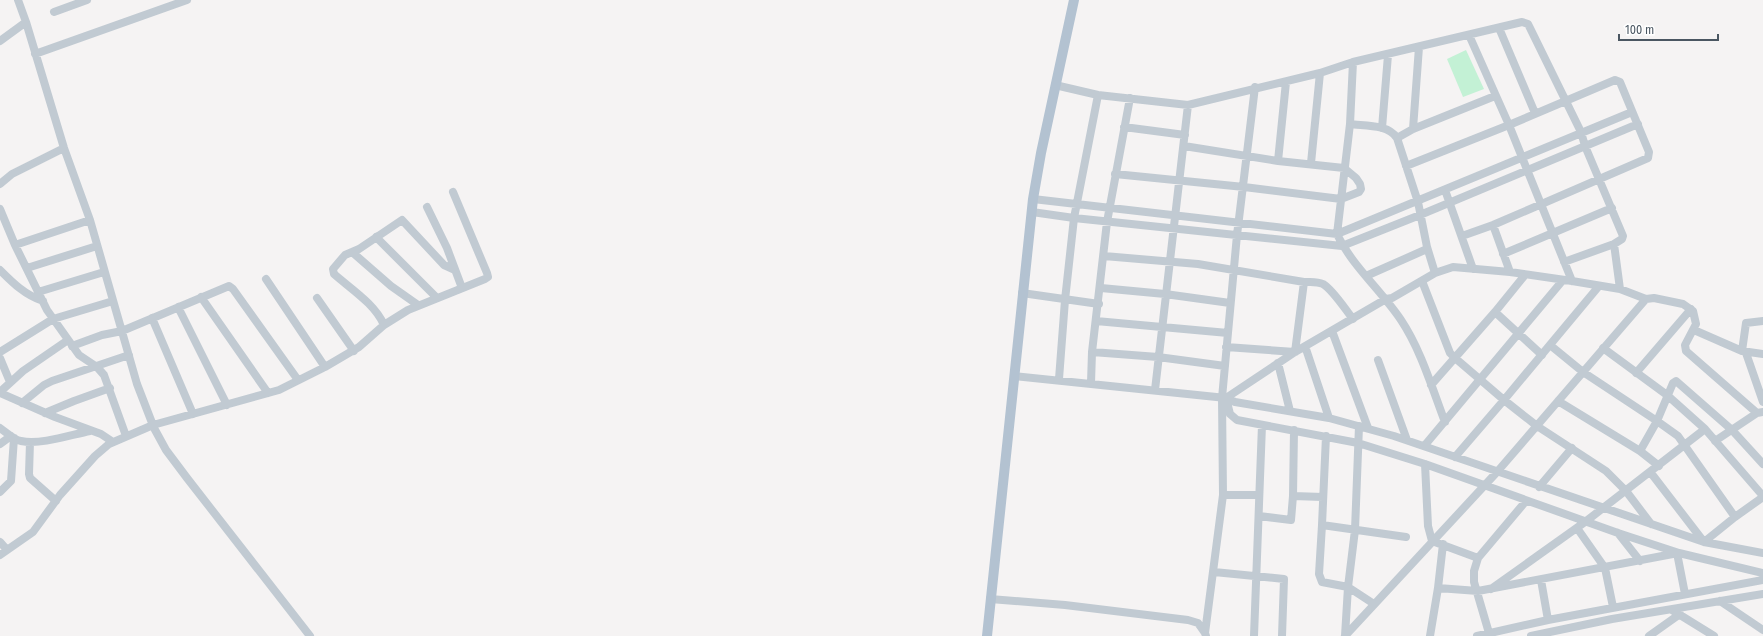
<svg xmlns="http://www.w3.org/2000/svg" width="1763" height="636" font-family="'Fira Sans Condensed',sans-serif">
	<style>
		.green { fill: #c3f1d5 }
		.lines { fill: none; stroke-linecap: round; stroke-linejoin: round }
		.minor { stroke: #c1cad2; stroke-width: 8 }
		.major { stroke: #b3c2d1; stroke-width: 10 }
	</style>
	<rect width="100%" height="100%" fill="#f5f3f3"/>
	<!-- green -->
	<path class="green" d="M1466,50L1484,89L1463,97L1447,59Z"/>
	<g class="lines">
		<!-- minor -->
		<path class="minor" d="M18,0L26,22L64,148L90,220L137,384L154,428L166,450L187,478L310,636
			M54,12L87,0
			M1499,28L1535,113
			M1469,35L1509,125L1572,281
			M0,41L26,22
			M35,54L187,0
			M1353,62L1350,124L1337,234C1352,266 1381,290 1401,320C1421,350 1432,388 1445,422
			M1055,85L1098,95L1188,105L1320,73L1353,62L1522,22L1528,24L1530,28L1581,132L1585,146L1623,236L1622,239L1614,244L1564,262
			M1350,124C1365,126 1388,124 1397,138L1418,202L1427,247L1435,273
			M1124,127L1185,135
			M1382,128L1388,55
			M1413,129L1419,47
			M1397,138L1413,129L1495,96
			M1278,161L1286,82
			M1311,163L1320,73
			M1406,166L1509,125L1615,80L1620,82L1649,152L1648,158L1493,225L1462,236
			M1115,174L1244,187L1341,199L1359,192L1361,189L1360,184L1356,178L1344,168L1278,161L1184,146
			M0,184L12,174L64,148
			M1445,190L1473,269
			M1033,199L1337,234L1632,112
			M427,207L447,248L462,288
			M0,209L15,245L90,220
			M1032,212L1074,218L1342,246L1420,215L1638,124
			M1493,225L1510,272
			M376,237L437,298
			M1614,244L1620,289
			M15,245L47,310L79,355L97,367L104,375L126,436
			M352,252L391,286L418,305
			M1503,254L1612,208
			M1104,256L1198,264L1304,282C1310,282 1317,281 1323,284C1333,290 1345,309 1353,319
			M27,268L97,246
			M0,270C13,283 25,295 43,301
			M1366,276L1427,249
			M266,279L325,367
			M1422,281L1450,353L1455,358L1504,400L1537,426L1606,471L1626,491L1651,524
			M1101,288L1165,294L1230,303
			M38,292L104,272
			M1022,293L1099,304
			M201,297L268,393
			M317,298L354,351
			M178,307L227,405
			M1495,312L1542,355
			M152,318L193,414
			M1096,321L1228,333
			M384,325C375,304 351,289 334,274L333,269L345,255L359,249L402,220L444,265L455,270
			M1694,330L1742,351L1763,354
			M1332,331L1368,428
			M1550,345L1583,372L1657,421L1678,436L1735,517L1704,542L1651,473
			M72,346L102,335L122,331L229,286L233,289L298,380
			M1305,346L1329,418
			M1226,347L1295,352L1304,282
			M1603,348L1667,395L1705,429L1763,496
			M1742,351L1746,323L1763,321
			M0,352L53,319L113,301
			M1092,352L1158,357L1225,366
			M1746,353L1763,402
			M0,358L10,382
			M1378,360L1407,440
			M1278,363L1290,411
			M1636,373L1691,309
			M1014,376L1226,398L1235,402L1329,418L1394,436L1704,542L1763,553
			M1059,379L1065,300L1074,218L1098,95
			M1091,383L1092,352L1107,222L1130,98
			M1431,385L1495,312L1525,275
			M1155,390L1188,105
			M0,392L23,371L68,340
			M0,393L55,417L101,434L113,442
			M1226,398L1295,352L1386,299L1392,298L1435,273L1453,267L1510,272L1572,281L1620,289L1646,299L1654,298L1683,304L1693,311L1696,324L1685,345L1686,351L1757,413L1763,412
			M1226,398L1230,414L1237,420L1358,443L1425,464L1618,533L1679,553L1763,573
			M1558,401L1640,451L1659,466
			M22,403L44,385L52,381L129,355
			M45,413L74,401L110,388
			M0,428C6,432 14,440 21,441C41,445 70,435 90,431
			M1294,430L1293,496L1323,497
			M1326,436L1322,525L1319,574L1322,582L1348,587L1374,604
			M1715,441L1757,413
			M30,442L29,474L30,478L56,501
			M0,444L11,436
			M1425,445L1563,280
			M1640,451L1657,421L1673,383L1676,381L1732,430L1763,464
			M1455,457L1504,400L1599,286
			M1425,464L1428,526L1432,541L1478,558
			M1539,487L1572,448
			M0,492L11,481L14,438
			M1223,495H1259
			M1259,516L1291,520L1293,496
			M1735,517L1763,497
			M1322,525L1406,537
			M1577,528L1605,568L1613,607
			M1618,533L1640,561
			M0,542L7,550
			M1677,553L1685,594
			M0,555L33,532L60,495L95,456L109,444L153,425L279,390L325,367L359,347L384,325L408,310L485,279L488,277L487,273L453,192
			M1214,572L1284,579L1282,636
			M1541,580L1548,620
			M1438,588L1478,591L1678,553
			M1491,589L1585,522L1705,429
			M990,599L1065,605L1188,620L1198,623L1205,633
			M1720,601L1763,630
			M1672,610L1714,636
			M1489,633L1474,582V571L1478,558L1526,501
			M1206,636L1205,633L1223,495L1222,398L1237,235L1255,87
			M1254,636L1262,425
			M1345,636L1497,472L1646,299
			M1345,636L1348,587L1355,530L1359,426
			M1430,636L1438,588L1443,544
			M1477,636L1548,620L1763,580
			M1531,636L1612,619L1763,594
			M1649,636L1680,614"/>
		<!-- major -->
		<path class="major" d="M987,636L1033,199L1041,153L1074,0"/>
	</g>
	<!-- scale -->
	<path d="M1619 34v6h99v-6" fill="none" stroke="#4a5661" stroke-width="2"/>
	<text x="1625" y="34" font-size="12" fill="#4a5661" stroke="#ffffff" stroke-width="3" paint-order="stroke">100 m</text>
</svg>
